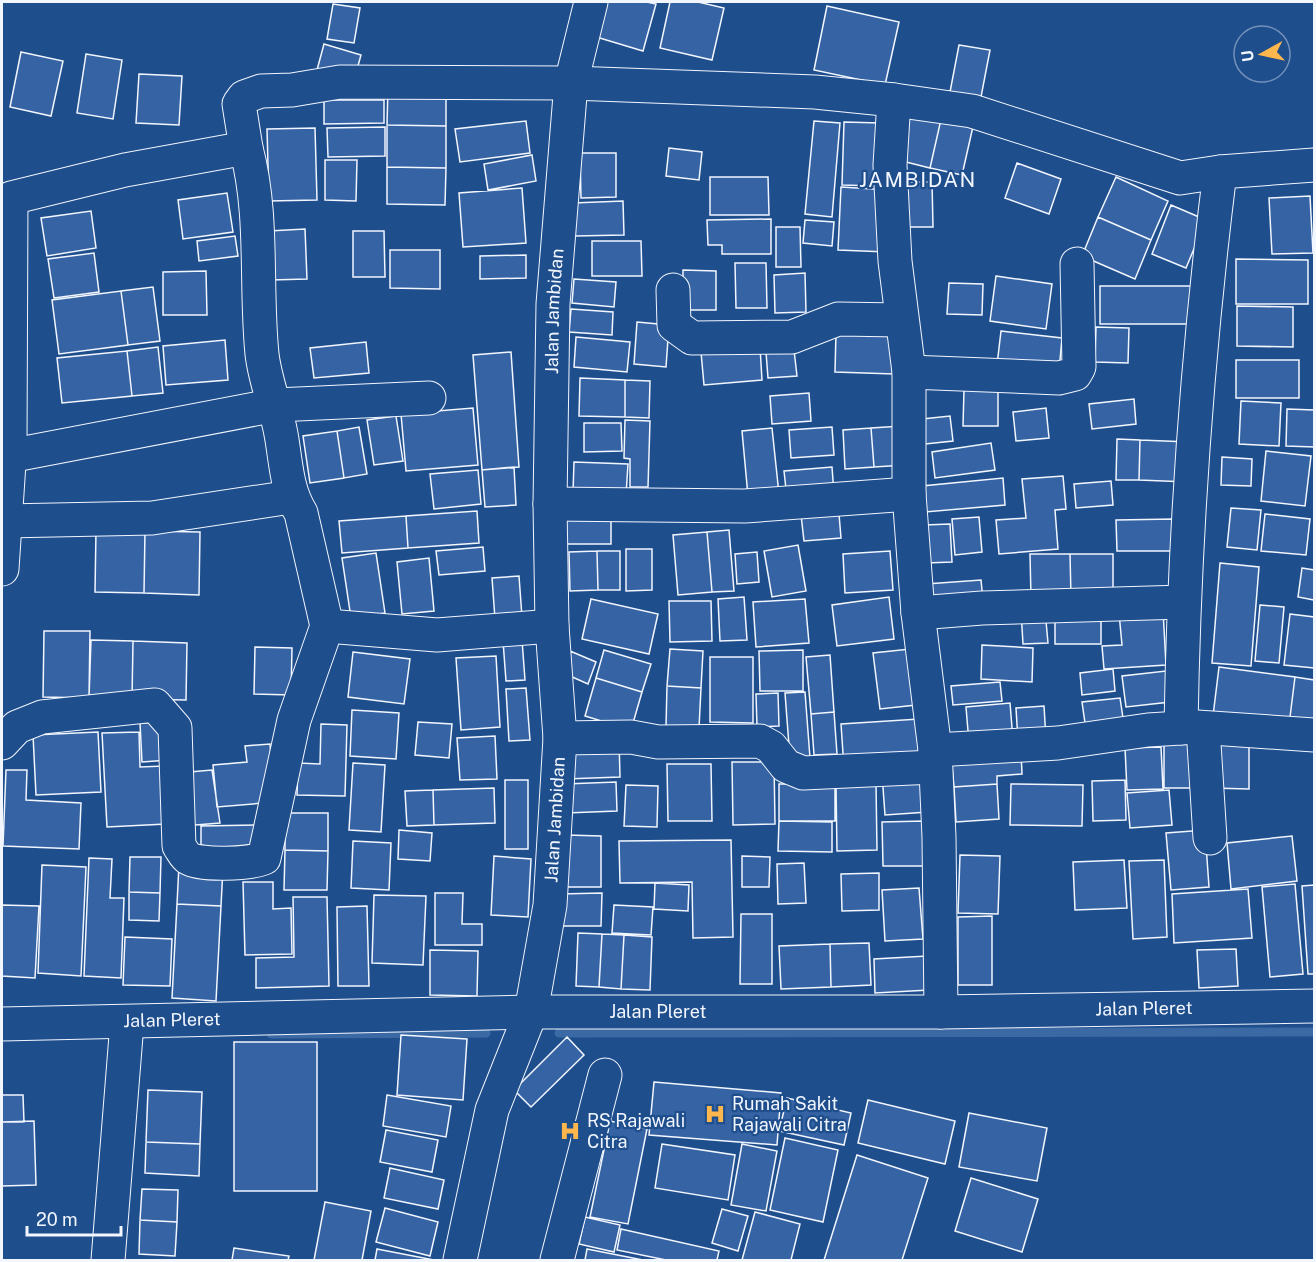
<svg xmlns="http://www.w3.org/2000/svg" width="1316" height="1262" font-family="'Public Sans',sans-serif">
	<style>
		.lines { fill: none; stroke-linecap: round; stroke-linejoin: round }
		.stream { stroke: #3b69a3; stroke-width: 9 }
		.building { fill: #3563a3; stroke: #f2f6ff; stroke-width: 1.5 }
		.minor-casing { stroke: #f2f6ff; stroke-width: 35 }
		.major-casing { stroke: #f2f6ff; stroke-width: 35 }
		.minor { stroke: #1f4e8c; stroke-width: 33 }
		.major { stroke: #1f4e8c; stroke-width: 33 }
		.labels { text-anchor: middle; stroke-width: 4.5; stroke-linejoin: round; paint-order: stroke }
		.street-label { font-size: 18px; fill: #f2f6ff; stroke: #1f4e8c }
		.poi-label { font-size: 18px; fill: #f2f6ff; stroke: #1f4e8c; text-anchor: start }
		.quarter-label { font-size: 21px; letter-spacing: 1.5px; fill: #f2f6ff; stroke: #1f4e8c }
	</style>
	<rect width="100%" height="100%" fill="#1f4e8c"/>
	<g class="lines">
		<!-- stream -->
		<path class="stream" d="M559,1033L1314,1032
			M271,1034L486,1033"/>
	</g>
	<!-- building -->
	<path class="building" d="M604,2H647L656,4L643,51L593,36Z
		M670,2H698L724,8L712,60L660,48Z
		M333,4L360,8L354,43L327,39Z
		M827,6L899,22L885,85L814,70Z
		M324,44L361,55L354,80L317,70Z
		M959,45L990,50L981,97L950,92Z
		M21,52L63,61L51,116L10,107Z
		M86,54L122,60L113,119L77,113Z
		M139,74L182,76L179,125L136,123Z
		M388,86L446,87V126L387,125Z
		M324,100H384V123L324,124Z
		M910,107L942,115L930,168L898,160Z
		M942,115L974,122L962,175L930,168Z
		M526,121L530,153L460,162L455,129Z
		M814,121L840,123L832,217L805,214Z
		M844,122L880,123L878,186L842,185Z
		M387,125L446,126V168L387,167Z
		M385,127V156L328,157L327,128Z
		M315,128L317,200L269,201L267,129Z
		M669,148L702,152L699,180L666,176Z
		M580,153H616V197L581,198Z
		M532,155L536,181L488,190L484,164Z
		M325,160H357L356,201L325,200Z
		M1017,163L1061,179L1049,214L1005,198Z
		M387,167L446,168L445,205L387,204Z
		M710,177H768L769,215H710Z
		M1116,177L1168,201L1151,240L1098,217Z
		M903,182H932L933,227H904Z
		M841,187L889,190L887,252L838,250Z
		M522,188L526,243L463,247L459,193Z
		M227,193L233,232L183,239L178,200Z
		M1310,196L1313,253L1272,254L1269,198Z
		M623,201L624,235L575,236L573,203Z
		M1171,205L1206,220L1186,268L1152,254Z
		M91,211L96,248L47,256L41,218Z
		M1098,217L1151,240L1135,279L1082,256Z
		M771,219V254H722V245H708L707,220Z
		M805,220L834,222L832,246L803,243Z
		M776,227H800L801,267H776Z
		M305,229L307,279L271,280L269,231Z
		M353,231H384L385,277H353Z
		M235,236L238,256L199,261L197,241Z
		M592,241H641L642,276H592Z
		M390,250H440V289L390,288Z
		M94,253L99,292L54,298L48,259Z
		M526,255V278L480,279V256Z
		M1236,259L1308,260V304H1236Z
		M735,263H766L767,308H736Z
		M683,270L716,271V310H683Z
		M206,271L207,315H163V272Z
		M805,273L806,312L775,313L774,275Z
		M996,276L1052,284L1046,329L990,321Z
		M574,279L616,282L614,307L572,303Z
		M949,283L983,284L982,315L947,314Z
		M1100,286H1193V324H1100Z
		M153,287L160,341L128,345L121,291Z
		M121,291L128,345L59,354L52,300Z
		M1237,306L1293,307V347L1237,346Z
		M571,309L613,312L612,335L569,332Z
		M637,322L669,325L666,367L634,364Z
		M1096,327L1129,328L1128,363L1095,362Z
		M1001,331L1062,338L1059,371L997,365Z
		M836,332L895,334L894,374L835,372Z
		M576,337L630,342L627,372L574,367Z
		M225,340L228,380L166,385L163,346Z
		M366,342L369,373L314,378L310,348Z
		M158,347L163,393L132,396L127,351Z
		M760,347L762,380L704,385L701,352Z
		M794,350L797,376L768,378L766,352Z
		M127,351L132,396L62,403L57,358Z
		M511,352L519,467L482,470L473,355Z
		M1236,360H1299V398H1236Z
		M580,378L625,380V417L579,416Z
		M625,380L650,381L649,418L625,417Z
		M964,390L998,391V426H963Z
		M809,393L811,421L772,424L770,396Z
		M1134,399L1136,424L1092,429L1089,404Z
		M1241,401L1281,403L1279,446L1239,444Z
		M473,408L478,465L406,471L401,414Z
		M1046,408L1049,438L1016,441L1013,412Z
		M1287,409L1314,410V447L1286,446Z
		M396,416L403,461L374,465L367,420Z
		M950,416L953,441L916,445L913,420Z
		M625,420L650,421L648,487H630V459L624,458Z
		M584,423H621L622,451L584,452Z
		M902,426L905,465L874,467L871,428Z
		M359,427L367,474L344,478L337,431Z
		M832,427L834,455L791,458L789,430Z
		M772,428L779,494L748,496L742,431Z
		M871,428L874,467L845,469L843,430Z
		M337,431L344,478L310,483L303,436Z
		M1117,439L1140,440L1139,480H1116Z
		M1140,440L1189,442L1188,482L1139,480Z
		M991,443L995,470L935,478L932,452Z
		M1266,451L1311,456L1305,506L1261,501Z
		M1222,457L1252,459L1251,486L1221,485Z
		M574,462L628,464L626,495L573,492Z
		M514,467L516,505L485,507L482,470Z
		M832,467L834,494L787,498L784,471Z
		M478,470L481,504L434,509L430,474Z
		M1063,476L1066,509L1055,510L1058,549L999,554L996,520L1026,518L1022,479Z
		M1003,478L1005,505L925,512L922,486Z
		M1111,481L1113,505L1076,508L1074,484Z
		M838,502L841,538L804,541L800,506Z
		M1231,508L1261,510L1257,550L1227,547Z
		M611,509V544H565L564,510Z
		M477,511L479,543L408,548L406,516Z
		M1265,514L1310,519L1306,555L1261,551Z
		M406,516L408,548L342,553L339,521Z
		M979,517L982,552L955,555L952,519Z
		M1174,519V551H1117L1116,520Z
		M950,524L952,562L926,563L924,525Z
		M96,530L145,531L144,593L95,592Z
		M729,530L734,591L712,592L707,532Z
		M145,531L200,532L199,595L144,593Z
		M707,532L712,592L678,595L673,535Z
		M798,545L806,591L772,597L764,551Z
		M483,547L485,571L439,575L436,551Z
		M626,549H652V590L626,591Z
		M597,551H620V590H598Z
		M597,551L598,590L570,591L569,552Z
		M890,551L893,590L845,593L843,554Z
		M757,552L759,582L737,584L735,554Z
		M376,553L385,613L351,618L342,558Z
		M1030,554H1070L1071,597L1031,598Z
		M1070,554H1113V597H1071Z
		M429,558L434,611L402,614L397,562Z
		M1220,563L1259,567L1251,666L1212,663Z
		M1302,568L1314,570V600L1298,597Z
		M519,576L522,617L495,619L492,578Z
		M981,580L983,600L928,604L926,584Z
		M744,597L747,640L720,641L718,599Z
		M889,597L894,639L837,646L832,605Z
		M591,599L658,614L649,654L582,639Z
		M805,599L809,643L756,647L753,602Z
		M669,601H711L712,641L670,642Z
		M1260,605L1284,607L1279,663L1255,661Z
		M1045,610L1048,643L1023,644L1021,611Z
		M1101,610V644H1055V611Z
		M1163,610L1166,665L1104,669L1102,646L1122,645L1119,613Z
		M1290,614L1314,617V668L1284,665Z
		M44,631H90L89,698L43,697Z
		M91,640L133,641L132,699L89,698Z
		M522,640L525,680L506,681L503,641Z
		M133,641L187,643L186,700L132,699Z
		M982,645L1033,648L1032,682L981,679Z
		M255,647L292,648L291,695L254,694Z
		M670,649L703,651L701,688L667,686Z
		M910,649L916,705L880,709L873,653Z
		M604,650L651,664L642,692L596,678Z
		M803,650V691H760L759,651Z
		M570,651L596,662L588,684L561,672Z
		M353,652L410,659L404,704L348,697Z
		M830,655L834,712L811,714L806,657Z
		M496,656L500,727L461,730L456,658Z
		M710,657H753V723L710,722Z
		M1219,667L1295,677L1289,725L1213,716Z
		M1113,669L1115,691L1082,695L1080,673Z
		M1166,671L1170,702L1126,707L1122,676Z
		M1295,677L1314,680V728L1289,725Z
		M596,678L642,692L631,730L585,716Z
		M1000,682L1002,701L953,705L951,686Z
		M667,686L701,688L699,728L666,726Z
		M526,688L530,740L509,741L506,689Z
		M805,692L810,758L790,759L785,693Z
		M778,693L779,726L757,727L756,694Z
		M1120,698L1123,718L1085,723L1082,702Z
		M1010,703L1013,740L969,743L966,707Z
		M1044,706L1046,739L1018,741L1016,708Z
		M352,710L399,713L396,759L350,756Z
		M834,712L837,754L814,755L811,714Z
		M919,719L921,763L844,768L841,724Z
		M167,722L169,760L142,762L140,723Z
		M418,722L452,724L449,758L415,755Z
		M321,724L347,725L345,796L297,795L298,763L320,764Z
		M98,732L101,792L36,795L33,735Z
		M139,732L140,767L164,766L166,824L107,827L102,733Z
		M495,736L497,779L460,780L457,738Z
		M619,738L620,777L565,779L564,740Z
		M1164,743H1197L1200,788H1164Z
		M1212,743H1249V789L1211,788Z
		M270,744L275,802L217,807L213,765L247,762L245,746Z
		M1161,747L1163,789L1127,790L1125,748Z
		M1021,751L1022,774L997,776V784L954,787L951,755Z
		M732,762H774L775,824L733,825Z
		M353,763L385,765L381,832L349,830Z
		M667,764H711L712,821H668Z
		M6,770H27L26,800L81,803L79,849L3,846Z
		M212,770L220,823L183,826L178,773Z
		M924,771L928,812L885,815L882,774Z
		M505,780H528V849H505Z
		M1125,780L1126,820L1093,821L1092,781Z
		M616,782L617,811L566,813L565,784Z
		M779,784H835V821H779Z
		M876,784L877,850L837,851L836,785Z
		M997,784L999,819L956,822L954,787Z
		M1011,784L1083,785L1082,826L1010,825Z
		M626,785L658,786L657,827L624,826Z
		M494,788L495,823L434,825L433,790Z
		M433,790L434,825L407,826L405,791Z
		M1169,790L1172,825L1130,828L1127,793Z
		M285,813H328V851L285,850Z
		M779,821L832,822V852L778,851Z
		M924,821L925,866H883L882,822Z
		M260,825L261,856H201V826Z
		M399,830L432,833L430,861L398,859Z
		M1205,830L1209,887L1171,890L1166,833Z
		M566,835L601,836V887H566Z
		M1292,836L1297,881L1231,889L1227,843Z
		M731,840L733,937L693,938L692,882L620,883L619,841Z
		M353,841L391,843L389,890L351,888Z
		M285,850L328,851L327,890H284Z
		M960,855L1000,856L998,914L958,913Z
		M494,856L531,859L528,917L491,915Z
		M742,856L770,857L769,887H742Z
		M130,857H161L160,893L129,892Z
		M89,858L112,859L110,898H124L121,978L84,976Z
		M1124,860L1127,908L1075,910L1073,862Z
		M1164,860L1167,937L1133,939L1129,861Z
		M804,863L806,903L778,904L777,864Z
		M42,865L86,867L81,976L38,973Z
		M179,865L223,868L221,906L177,904Z
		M879,873V910L842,911L841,874Z
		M243,882H273V909L291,908L292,954L245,955Z
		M655,883L689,885L688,911L654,909Z
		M1295,884L1303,974L1270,977L1262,887Z
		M1314,885V974H1308L1302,886Z
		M919,888L923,939L885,941L882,890Z
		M1248,889L1252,938L1174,943L1172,894Z
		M129,892L160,893L159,921L129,920Z
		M435,893H463L462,924H482V945H435Z
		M602,893L601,926H560L559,894Z
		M374,895L426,896L423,965L372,963Z
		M293,897H327L329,986L256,988V958L294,957Z
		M177,904L221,906L216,1001L172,998Z
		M2,905L39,906L35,978L2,976Z
		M614,905L653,907L651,935L612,933Z
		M367,906L369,986H338L337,907Z
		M741,914H772V984H740Z
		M992,916V985H958V917Z
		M578,933L602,934L599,987L576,986Z
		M602,934L624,935L621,989L599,987Z
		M624,935L652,937L650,990L621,989Z
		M125,937L172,939L170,986L123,985Z
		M869,943L871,985L831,987L830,944Z
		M830,944L831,987L781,989L779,946Z
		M1236,949L1238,986L1199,988L1197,950Z
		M430,950L478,951L477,996L430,995Z
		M927,956L929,990L875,993L874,959Z
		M401,1035L467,1039L463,1100L397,1095Z
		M567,1037L584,1055L531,1107L514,1090Z
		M234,1042H317V1191H234Z
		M654,1082L781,1093L777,1145L649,1135Z
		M148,1090L202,1092L200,1144L146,1142Z
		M2,1095H23L24,1122H2Z
		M387,1095L451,1106L446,1137L383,1126Z
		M787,1098L851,1113L844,1145L779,1131Z
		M868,1100L955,1121L945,1164L858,1143Z
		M969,1113L1047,1128L1037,1181L959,1167Z
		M34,1121L36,1185L2,1186V1122Z
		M610,1121L647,1129L628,1224L590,1217Z
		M386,1130L438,1140L432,1172L380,1162Z
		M785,1138L838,1150L823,1222L770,1210Z
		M146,1142L200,1144L199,1176L145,1173Z
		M662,1144L735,1155L728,1200L655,1188Z
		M742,1144L777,1151L766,1211L731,1205Z
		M857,1155L928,1178L902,1260H824Z
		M390,1168L444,1180L438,1209L384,1198Z
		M971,1178L1038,1199L1022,1252L955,1231Z
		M142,1189L178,1190L177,1222L140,1220Z
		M325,1202L371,1211L362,1260H314Z
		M385,1208L438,1222L430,1256L376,1242Z
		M722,1209L748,1216L738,1251L712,1243Z
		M755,1212L800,1224L791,1260H742Z
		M585,1217L620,1225L614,1252L579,1244Z
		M140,1220L177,1222L175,1256L139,1254Z
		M621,1229L719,1251L717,1260H666L617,1250Z
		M234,1248L289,1256L288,1260H232Z
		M377,1249L434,1260H375Z
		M587,1249L643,1260H585Z"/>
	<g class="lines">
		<!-- minor casing -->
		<g class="minor-casing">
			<g id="minor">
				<path d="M894,100L972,111L1180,178L1220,172L1314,165"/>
				<path d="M673,290L674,325L692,338L792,337L838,319L901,320"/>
				<path d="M909,372L1059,378L1075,374L1079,367L1077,264"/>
				<path d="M9,456L276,405L429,398"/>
				<path d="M550,504L745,506L909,494"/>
				<path d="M5,521L152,518L291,497"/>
				<path d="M2,569L10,448L11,198L125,170L246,148L239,104L244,97L261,91L292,90L340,82L571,83L815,92L894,100L890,165L895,261L909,372V494L918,613L935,750L939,837L941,1012"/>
				<path d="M918,613L982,608L1183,602"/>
				<path d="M327,626L437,635L552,626"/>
				<path d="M1181,728C1184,542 1197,356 1220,172"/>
				<path d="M1203,728L1210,838"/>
				<path d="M560,738L631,737L658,742L760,741L771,747L786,766L803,773L934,767"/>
				<path d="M2,743L17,727L42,717L155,705L175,728L179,846C182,850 184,855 188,858C201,866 250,864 264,858L294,720L327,626L301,513C286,489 286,461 281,434C276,406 265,381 262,354C255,284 264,216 246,148"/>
				<path d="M935,750L1058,743L1148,730L1197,727L1314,735"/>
				<path d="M108,1260L127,1023"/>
				<path id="s1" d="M460,1260L492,1110L531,1012L550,905L560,738L552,626L550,504L553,304L571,83L591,2"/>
				<path d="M557,1260L605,1075"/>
			</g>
		</g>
		<!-- major casing -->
		<g class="major-casing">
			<g id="major">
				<path id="s2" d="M2,1024L531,1012H941L1314,1006"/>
			</g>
		</g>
		<!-- minor -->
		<use href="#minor" class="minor"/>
		<!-- major -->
		<use href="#major" class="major"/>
	</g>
	<!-- icons -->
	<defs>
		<g id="hospital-bare" transform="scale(1.62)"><path d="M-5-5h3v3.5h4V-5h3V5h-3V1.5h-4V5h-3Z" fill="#ffb74d" stroke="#1f4e8c" stroke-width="2.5" paint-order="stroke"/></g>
	</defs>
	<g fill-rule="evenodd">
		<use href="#hospital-bare" x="715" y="1114"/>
		<use href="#hospital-bare" x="570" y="1131"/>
	</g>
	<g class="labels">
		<!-- street labels -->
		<g class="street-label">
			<text dy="6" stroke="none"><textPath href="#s1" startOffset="962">Jalan Jambidan</textPath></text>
			<text dy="6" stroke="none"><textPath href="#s1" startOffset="453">Jalan Jambidan</textPath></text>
			<text dy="6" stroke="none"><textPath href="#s2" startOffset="1142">Jalan Pleret</textPath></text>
			<text dy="6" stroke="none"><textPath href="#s2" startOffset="656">Jalan Pleret</textPath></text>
			<text dy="6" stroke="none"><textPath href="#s2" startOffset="170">Jalan Pleret</textPath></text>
		</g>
		<!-- poi labels -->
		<g class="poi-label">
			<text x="732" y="1110">Rumah Sakit<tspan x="732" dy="21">Rajawali Citra</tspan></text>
			<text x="587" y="1127">RS Rajawali<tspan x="587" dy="21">Citra</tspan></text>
		</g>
		<!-- quarter labels -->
		<g class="quarter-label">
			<text x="918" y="187">JAMBIDAN</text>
		</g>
	</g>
	<!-- border -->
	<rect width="1316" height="1262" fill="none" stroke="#f2f6ff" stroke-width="6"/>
	<!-- north arrow -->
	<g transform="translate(1262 54) rotate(262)"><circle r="28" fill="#1f4e8c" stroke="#7391ba" stroke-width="1.5"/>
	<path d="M0-4.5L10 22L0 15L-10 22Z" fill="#ffb74d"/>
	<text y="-9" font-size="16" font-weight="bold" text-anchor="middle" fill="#f2f6ff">U</text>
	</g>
	<!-- scale -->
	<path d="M27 1226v9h94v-9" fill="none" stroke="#f2f6ff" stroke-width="3"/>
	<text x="36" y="1226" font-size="18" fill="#f2f6ff" stroke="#1f4e8c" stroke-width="4.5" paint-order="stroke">20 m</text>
</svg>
